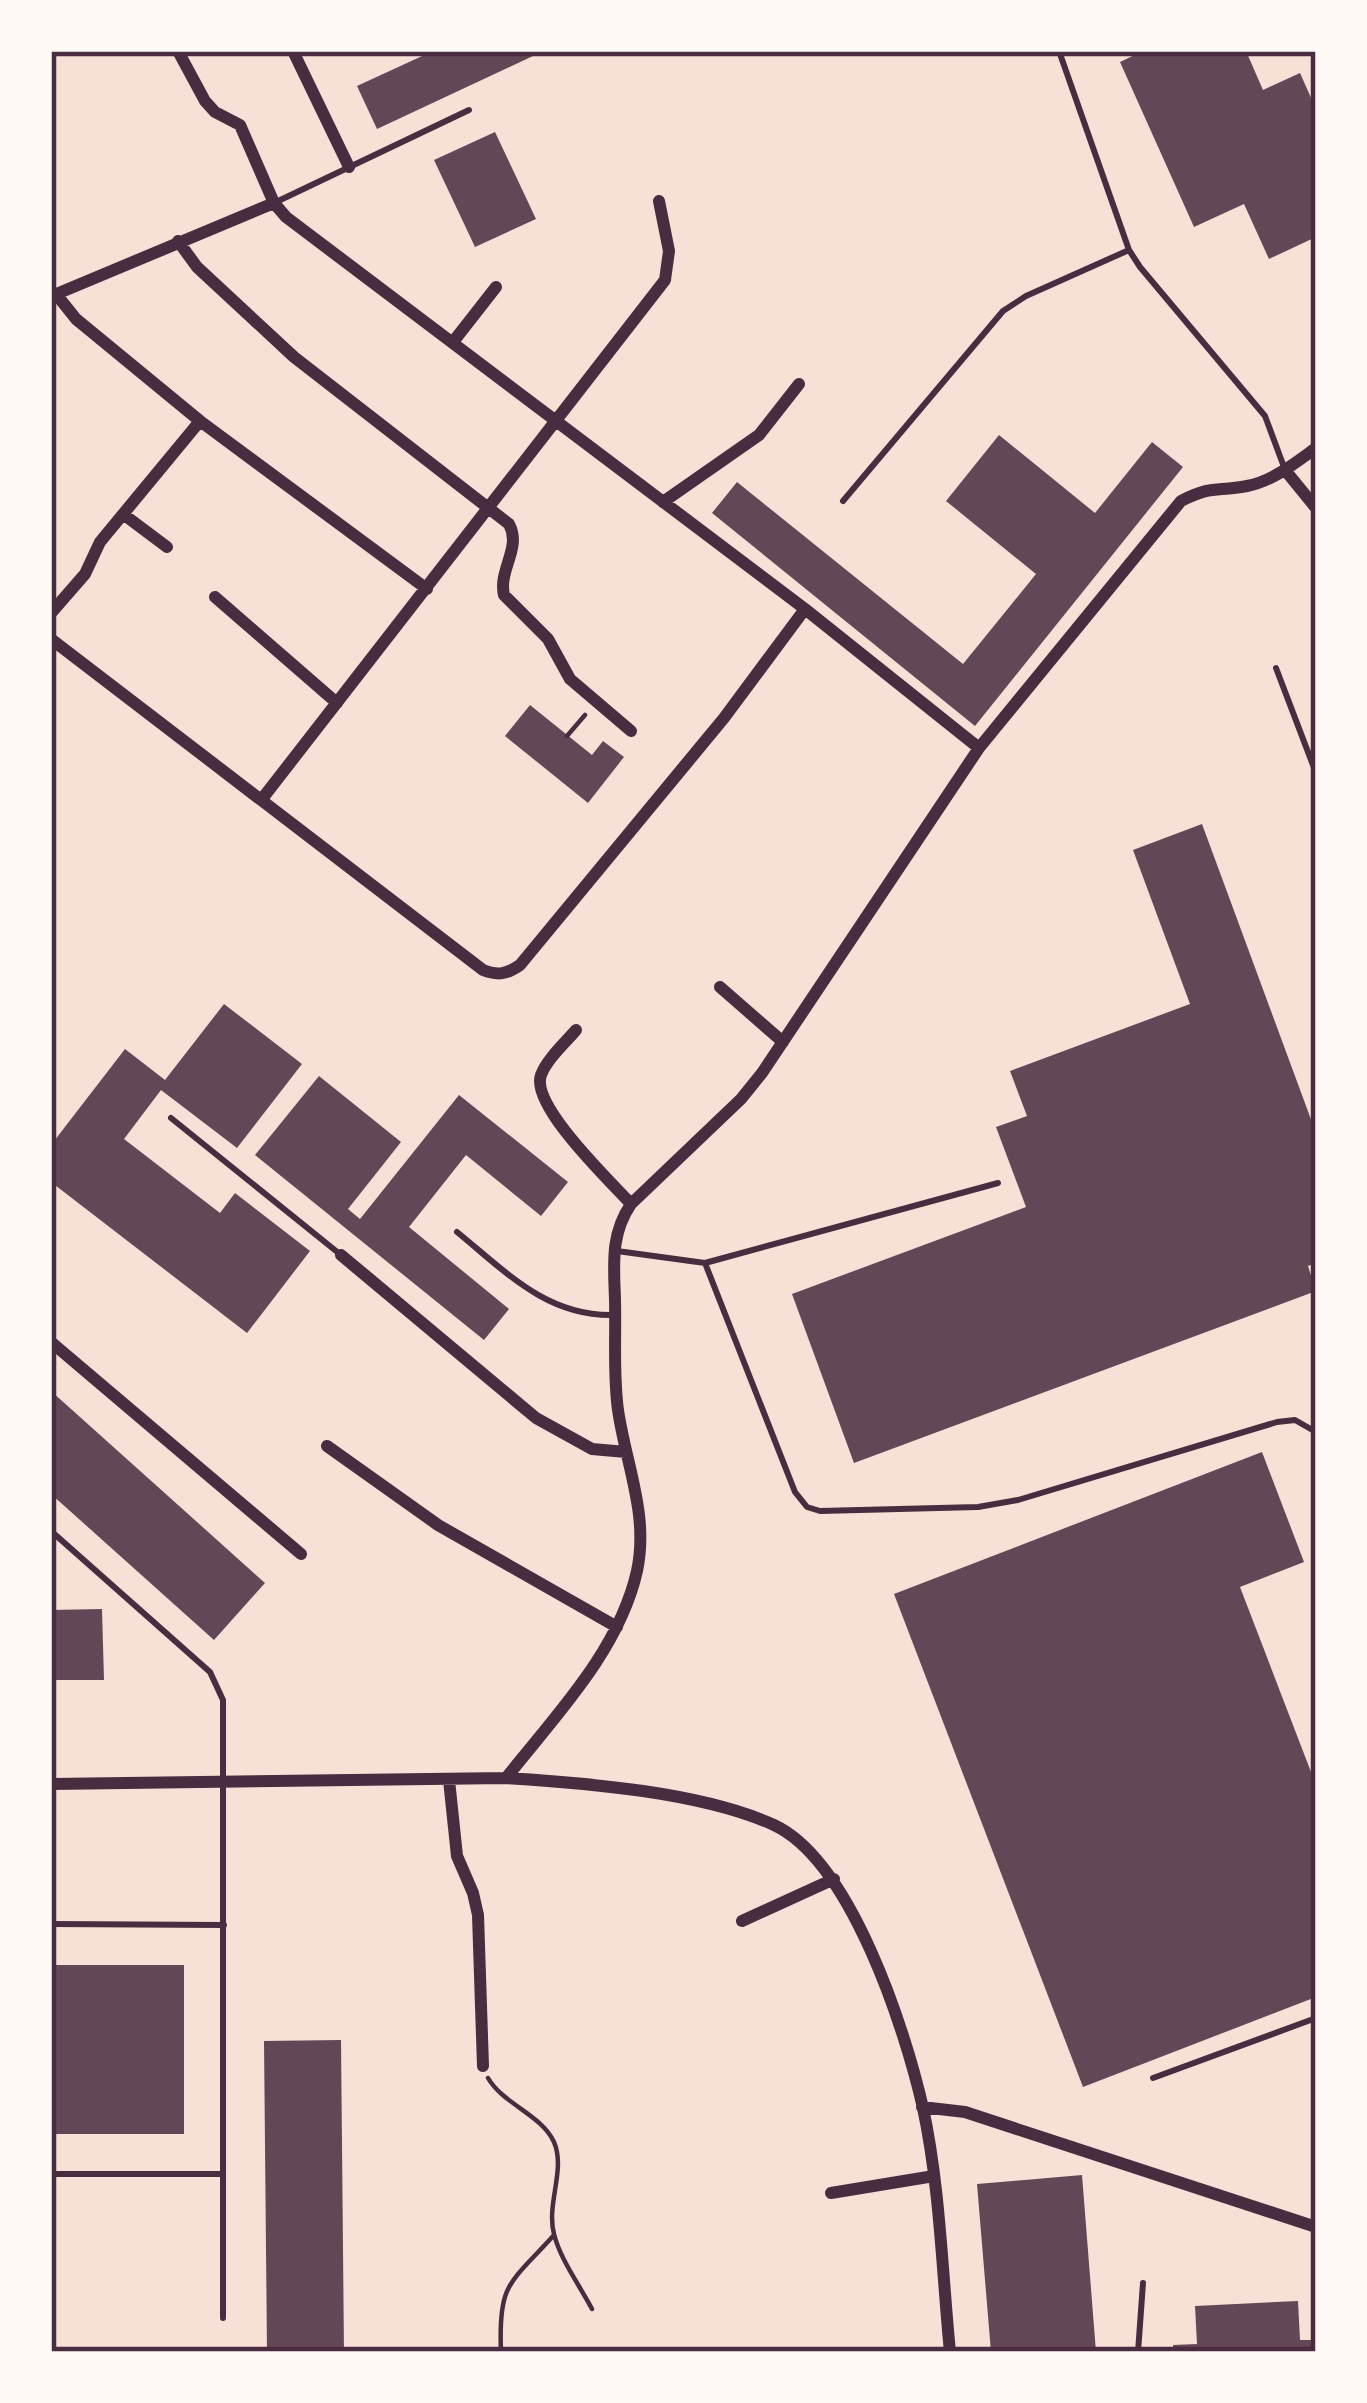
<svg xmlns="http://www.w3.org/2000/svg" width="1367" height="2403" font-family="'DejaVu Sans',sans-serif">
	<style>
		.building { fill: #644757 }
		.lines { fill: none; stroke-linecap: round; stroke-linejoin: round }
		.path { stroke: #4a2c40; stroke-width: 4.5 }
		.service { stroke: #4a2c40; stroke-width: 6 }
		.minor { stroke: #4a2c40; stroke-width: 12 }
		.neatline { fill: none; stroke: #4a2c40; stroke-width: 4.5 }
	</style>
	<rect width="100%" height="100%" fill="#f7e1d7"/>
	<!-- building -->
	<path class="building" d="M433,51H531L533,56L377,129L357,86Z
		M1143,51H1246L1263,90L1300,73L1316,109V237L1269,259L1244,204L1194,227L1120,62Z
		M495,132L536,219L475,247L434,160Z
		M999,435L1095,513L1152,442L1183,467L975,726L712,513L737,482L963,664L1036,574L946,501Z
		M530,705L592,755L603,741L624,757L588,803L505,736Z
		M1202,824L1316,1133V1263L1308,1266L1316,1291L854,1463L792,1294L1026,1207L996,1127L1027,1116L1010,1071L1190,1004L1133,850Z
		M224,1004L302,1064L237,1148L161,1090L124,1139L220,1213L235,1193L310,1251L247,1333L51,1182V1145L125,1049L165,1080Z
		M319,1076L401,1142L348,1209L360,1219L459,1095L568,1182L541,1216L466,1155L409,1227L509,1309L484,1340L255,1155Z
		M51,1391L265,1583L214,1640L51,1494Z
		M1262,1452L1304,1562L1240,1587L1316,1785V1997L1083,2087L894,1594Z
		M102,1609L104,1680H51V1610Z
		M51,1965H184V2134H51Z
		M341,2040L344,2352H267L264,2041Z
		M1082,2175L1096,2352H991L977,2184Z
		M1298,2301L1300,2340H1316V2352H1173V2345L1197,2344L1195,2306Z"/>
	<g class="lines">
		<!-- path -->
		<path class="path" d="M567,736L585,715
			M488,2078C503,2104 542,2115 554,2142C566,2170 546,2204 554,2234C560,2259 580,2286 592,2309
			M501,2352C498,2282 510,2284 554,2235"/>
		<!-- service -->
		<path class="service" d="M1059,51L1129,250L1140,267L1265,416L1284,467
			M274,203L469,110
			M843,501L1003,311L1026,296L1129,250
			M1276,668L1316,773
			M171,1118L341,1255
			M457,1232C505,1271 546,1316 612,1315
			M617,1251L705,1263L795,1492L807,1507L820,1511L978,1507L1018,1500L1277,1422L1295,1420L1316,1432
			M705,1263L998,1183
			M51,1531L210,1672L223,1700V2318
			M51,1924L224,1925
			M1153,2078L1316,2018
			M51,2174H223
			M1138,2352L1143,2283"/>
		<!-- minor -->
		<path class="minor" d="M178,51L205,101L215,112L240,125L274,203L286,217L805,609L979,748
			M293,51L349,167
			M178,241L197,267L294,357L509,524C522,548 498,570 504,595L548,639L570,679L631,731
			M56,294L76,319L200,421L427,589
			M54,295L274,203
			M453,342L496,287
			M1285,470L1316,508
			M663,502L759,435L799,384
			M123,514L167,547
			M215,597L337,703
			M51,613L85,574L100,542L200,421
			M51,639L483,970C498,976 507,974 520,965L724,718L805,609
			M262,799L665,280L669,251L659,201
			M720,987L783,1042
			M576,1030C565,1043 547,1059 541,1075C530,1105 610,1181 631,1204
			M341,1255L536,1418L592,1449L626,1452
			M51,1342L301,1554
			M327,1446L438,1525L617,1627
			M506,1778C586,1783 702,1792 774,1825C851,1861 905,2029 923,2108C940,2187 942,2271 950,2352
			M449,1780L457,1856L473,1893L478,1915L483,2066
			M51,1784L506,1778C555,1716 619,1651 637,1571C649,1515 626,1465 618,1410C613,1373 616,1337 615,1300C614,1265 610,1235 631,1204L741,1099L762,1073L979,748L1181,501C1212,485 1216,492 1247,486C1273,481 1295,463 1316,448
			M742,1921L834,1879
			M922,2107L965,2112L1316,2227
			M831,2193L934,2176"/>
	</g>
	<!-- border -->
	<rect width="1367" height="2403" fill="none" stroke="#fffaf5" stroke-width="108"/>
	<rect x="54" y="54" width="1259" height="2295" class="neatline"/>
</svg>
